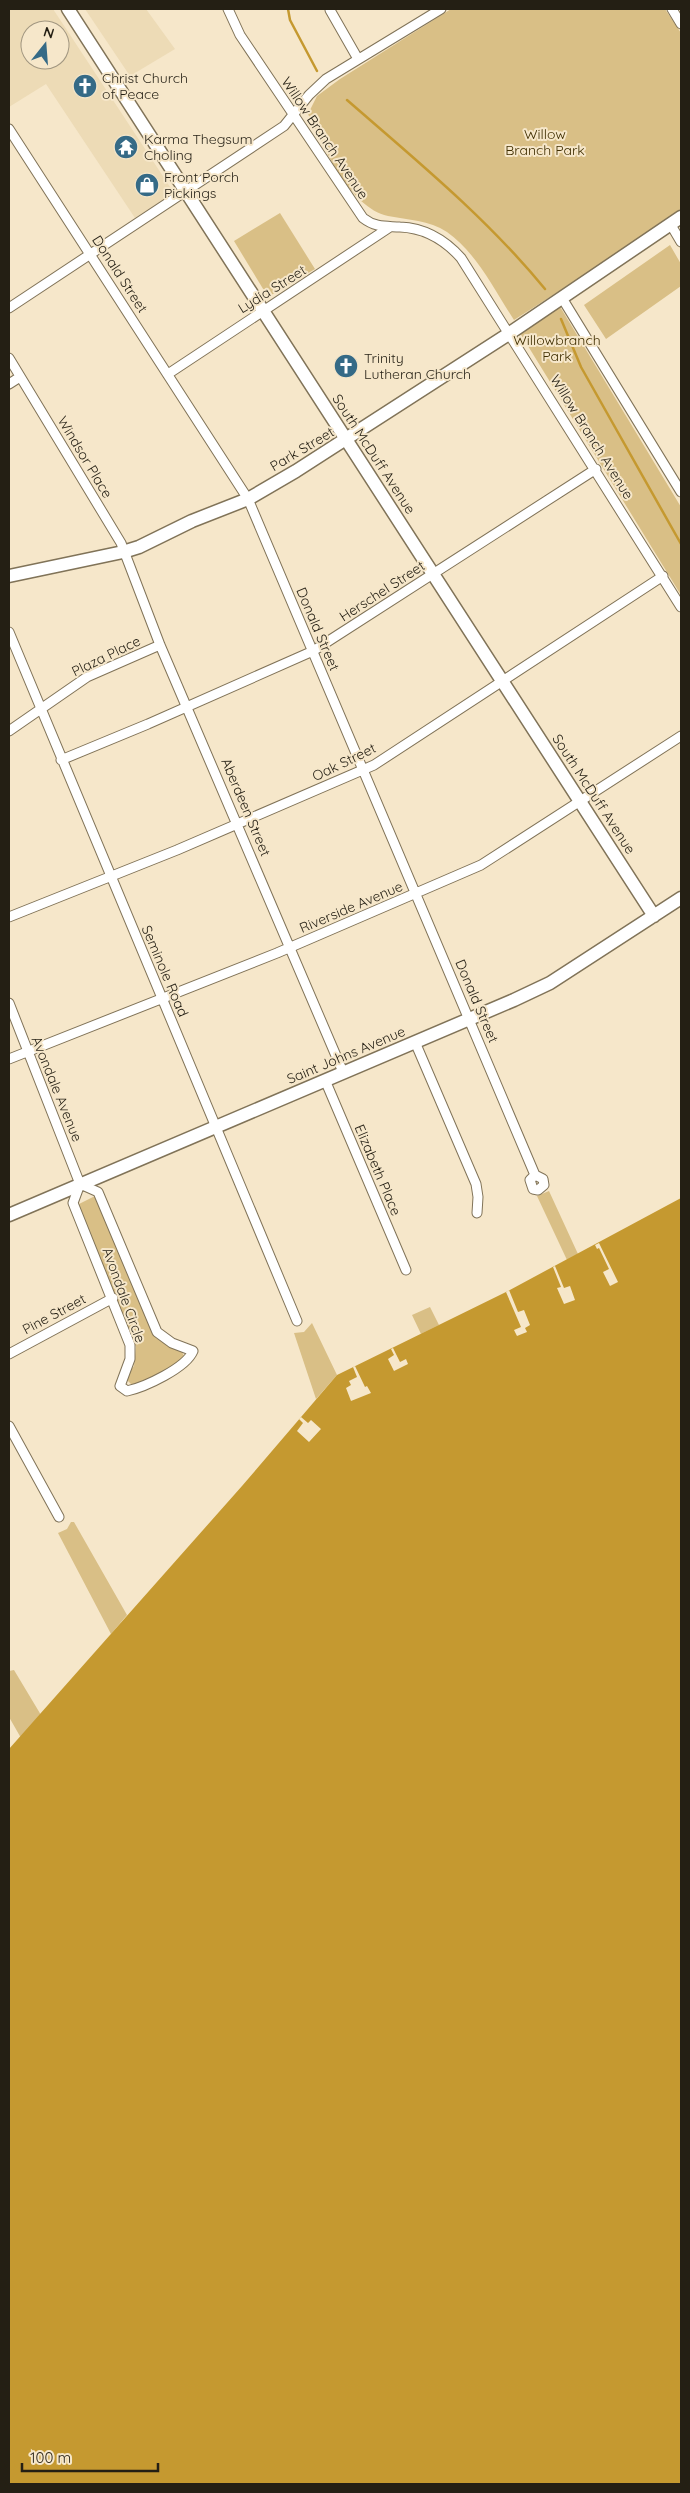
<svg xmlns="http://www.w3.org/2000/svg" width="690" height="2493" font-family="Quicksand,sans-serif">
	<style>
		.built { fill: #eddbb6; fill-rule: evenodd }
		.green { fill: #d9bf86 }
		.water { fill: #c59930 }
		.pier { fill: #f6e7ca }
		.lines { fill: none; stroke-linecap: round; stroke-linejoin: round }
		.stream { stroke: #c59930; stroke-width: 2.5 }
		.street-casing { stroke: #807358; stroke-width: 11 }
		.secondary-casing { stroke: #807358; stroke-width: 15 }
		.street { stroke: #fff; stroke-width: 9 }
		.secondary { stroke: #fff; stroke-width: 12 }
		.labels { text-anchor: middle; stroke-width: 4; stroke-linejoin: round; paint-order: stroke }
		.poi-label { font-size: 14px; fill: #241f14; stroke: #f6e7ca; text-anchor: start }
		.park-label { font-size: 14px; fill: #3f2e01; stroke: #f6e7ca }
		.street-label { font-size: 14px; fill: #241f14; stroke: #f6e7ca }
	</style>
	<rect width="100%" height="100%" fill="#f6e7ca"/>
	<!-- built -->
	<path class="built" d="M9,9H53L174,193L135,218L46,84L9,107ZM30,30H60V60H30Z
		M85,9H146L175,49L130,76Z"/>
	<!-- green -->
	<path class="green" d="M451,9H665L681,33V213L514,320C495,291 476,252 447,232C429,220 408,220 388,216C349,207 324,147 308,114L317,96L340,79Z
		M280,213L315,269L268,297L234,241Z
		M670,245L681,264V286L606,339L584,305Z
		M559,305L681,507V595L520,333Z
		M549,1191L578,1254L567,1260L537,1196Z
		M95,1196L156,1338L171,1347L181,1350L184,1356L182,1362L136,1385L131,1384L127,1380V1375L134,1366L136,1347L77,1205Z
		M430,1307L439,1325L421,1334L412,1315Z
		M312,1323L337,1375L316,1399L294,1333L304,1332Z
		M71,1522H74L127,1615L111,1634L58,1533L67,1529Z
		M14,1670L41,1715L21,1738L9,1717V1671Z"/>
	<!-- water -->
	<path class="water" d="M681,1198V2484H9V1749L242,1486L337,1375L506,1292Z"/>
	<!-- pier -->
	<path class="pier" d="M599,1243L618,1282L610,1286L603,1272L609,1269L599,1248L597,1249L595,1245Z
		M555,1266L564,1288L570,1286L575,1300L564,1304L557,1288L561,1287L553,1267Z
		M509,1290L518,1312L524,1310L530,1325L525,1328L527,1332L517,1336L514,1330L521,1327L506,1292Z
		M393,1348L400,1362L406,1359L408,1364L394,1371L388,1359L394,1355L391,1349Z
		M355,1366L365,1387L367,1386L371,1393L351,1401L346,1388L351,1385L349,1381L357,1377L353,1367Z
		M301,1417L308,1423L311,1420L321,1429L309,1442L297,1431L303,1423L299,1419Z"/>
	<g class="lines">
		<!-- stream -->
		<path class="stream" d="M288,9L290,20L317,71
			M347,100C416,160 487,218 545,289
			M561,319L581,367L681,544"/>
		<!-- street casing -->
		<g class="street-casing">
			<path id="street" d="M228,9L240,35L363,218C376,228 386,226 400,227C425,228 445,240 461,258L681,607
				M672,9L681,24
				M330,10L358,59
				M9,129L248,499L535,1175L543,1179L544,1185L538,1190L533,1189L530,1180L535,1175
				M671,225L681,242
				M562,298L681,492
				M9,308L284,126L309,95L326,79L441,9
				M9,358L121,543L160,645L343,1072
				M168,374L390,227
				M9,384L20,377
				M9,632L297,1321
				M9,731L87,677L160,645
				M61,760L148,724L313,651L596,469
				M9,917L177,850L374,765L663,576
				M9,1003L80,1184
				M415,1042L476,1184L478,1197L477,1213
				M9,1059L277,953L481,865L681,736
				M325,1080L406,1270
				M80,1184L98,1192L157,1332L172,1343L193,1351C186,1368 145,1387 127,1391L120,1386L130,1359V1345L73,1203Z
				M9,1354L113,1298
				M9,1426L59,1517"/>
		</g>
		<!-- secondary casing -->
		<g class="secondary-casing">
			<path id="secondary" d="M68,9L654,916
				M9,576L123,552L139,547L192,521L248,499L296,471L510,333L681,217
				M9,1215L514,1000L550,983L681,898"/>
		</g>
		<!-- street -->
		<use href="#street" class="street"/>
		<!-- secondary -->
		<use href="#secondary" class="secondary"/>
	</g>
	<!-- icons -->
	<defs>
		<g id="church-disc" transform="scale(1.25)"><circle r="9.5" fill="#356a86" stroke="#f6e7ca"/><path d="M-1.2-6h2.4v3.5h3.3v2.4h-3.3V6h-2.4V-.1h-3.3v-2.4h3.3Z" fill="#fff"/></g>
		<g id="temple-disc" transform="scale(1.25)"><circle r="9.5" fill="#356a86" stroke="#f6e7ca"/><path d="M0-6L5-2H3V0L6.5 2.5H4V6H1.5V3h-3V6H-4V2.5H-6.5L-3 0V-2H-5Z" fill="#fff"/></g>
		<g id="shop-disc" transform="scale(1.25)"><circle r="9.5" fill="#356a86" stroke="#f6e7ca"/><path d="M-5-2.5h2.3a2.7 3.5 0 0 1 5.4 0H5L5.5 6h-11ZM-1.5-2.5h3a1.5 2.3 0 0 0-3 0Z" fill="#fff"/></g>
	</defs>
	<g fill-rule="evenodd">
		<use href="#church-disc" x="85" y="86"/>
		<use href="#temple-disc" x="126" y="147"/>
		<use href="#shop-disc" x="147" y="185"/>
		<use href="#church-disc" x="346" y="366"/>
	</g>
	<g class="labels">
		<!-- poi labels -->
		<g class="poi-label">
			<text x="102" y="83">Christ Church<tspan x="102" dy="16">of Peace</tspan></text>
			<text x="144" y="144">Karma Thegsum<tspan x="144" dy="16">Choling</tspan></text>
			<text x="164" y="182">Front Porch<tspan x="164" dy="16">Pickings</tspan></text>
			<text x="364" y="363">Trinity<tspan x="364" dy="16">Lutheran Church</tspan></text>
		</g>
		<!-- park labels -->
		<g class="park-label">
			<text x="545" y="139">Willow<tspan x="545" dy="16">Branch Park</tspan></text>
			<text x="557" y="345">Willowbranch<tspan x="557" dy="16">Park</tspan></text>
		</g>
		<!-- street labels -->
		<g class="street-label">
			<text transform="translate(325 138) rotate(56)" y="5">Willow Branch Avenue</text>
			<text transform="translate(120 274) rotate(57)" y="5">Donald Street</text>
			<text transform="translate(272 289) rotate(-32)" y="5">Lydia Street</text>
			<text transform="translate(592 437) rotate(58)" y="5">Willow Branch Avenue</text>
			<text transform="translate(302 449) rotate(-31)" y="5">Park Street</text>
			<text transform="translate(374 454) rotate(57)" y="5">South McDuff Avenue</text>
			<text transform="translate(85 457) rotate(59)" y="5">Windsor Place</text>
			<text transform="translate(382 591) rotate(-33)" y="5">Herschel Street</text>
			<text transform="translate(318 629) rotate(67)" y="5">Donald Street</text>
			<text transform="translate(106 656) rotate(-26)" y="5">Plaza Place</text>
			<text transform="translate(344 762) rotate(-26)" y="5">Oak Street</text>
			<text transform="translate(594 794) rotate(57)" y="5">South McDuff Avenue</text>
			<text transform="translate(246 807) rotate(67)" y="5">Aberdeen Street</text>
			<text transform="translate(351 907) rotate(-23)" y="5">Riverside Avenue</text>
			<text transform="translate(165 971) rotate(67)" y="5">Seminole Road</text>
			<text transform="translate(477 1001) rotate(67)" y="5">Donald Street</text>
			<text transform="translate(346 1055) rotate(-23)" y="5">Saint Johns Avenue</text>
			<text transform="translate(57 1089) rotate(68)" y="5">Avondale Avenue</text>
			<text transform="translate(378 1170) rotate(67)" y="5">Elizabeth Place</text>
			<text transform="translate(124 1295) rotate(70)" y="5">Avondale Circle</text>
			<text transform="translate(54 1314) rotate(-28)" y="5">Pine Street</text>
		</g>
	</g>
	<!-- border -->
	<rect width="690" height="2493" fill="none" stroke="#241f14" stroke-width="20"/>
	<!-- north arrow -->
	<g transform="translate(45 45) rotate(17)"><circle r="24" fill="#f6e7ca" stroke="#a29781"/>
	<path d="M0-4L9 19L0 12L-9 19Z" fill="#356a86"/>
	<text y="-8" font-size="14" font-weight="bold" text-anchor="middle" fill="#241f14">N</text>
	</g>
	<!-- scale -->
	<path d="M22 2463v8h136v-8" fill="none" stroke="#241f14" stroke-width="2.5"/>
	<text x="30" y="2463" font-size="15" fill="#241f14" stroke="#f6e7ca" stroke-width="4" paint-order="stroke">100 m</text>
</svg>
